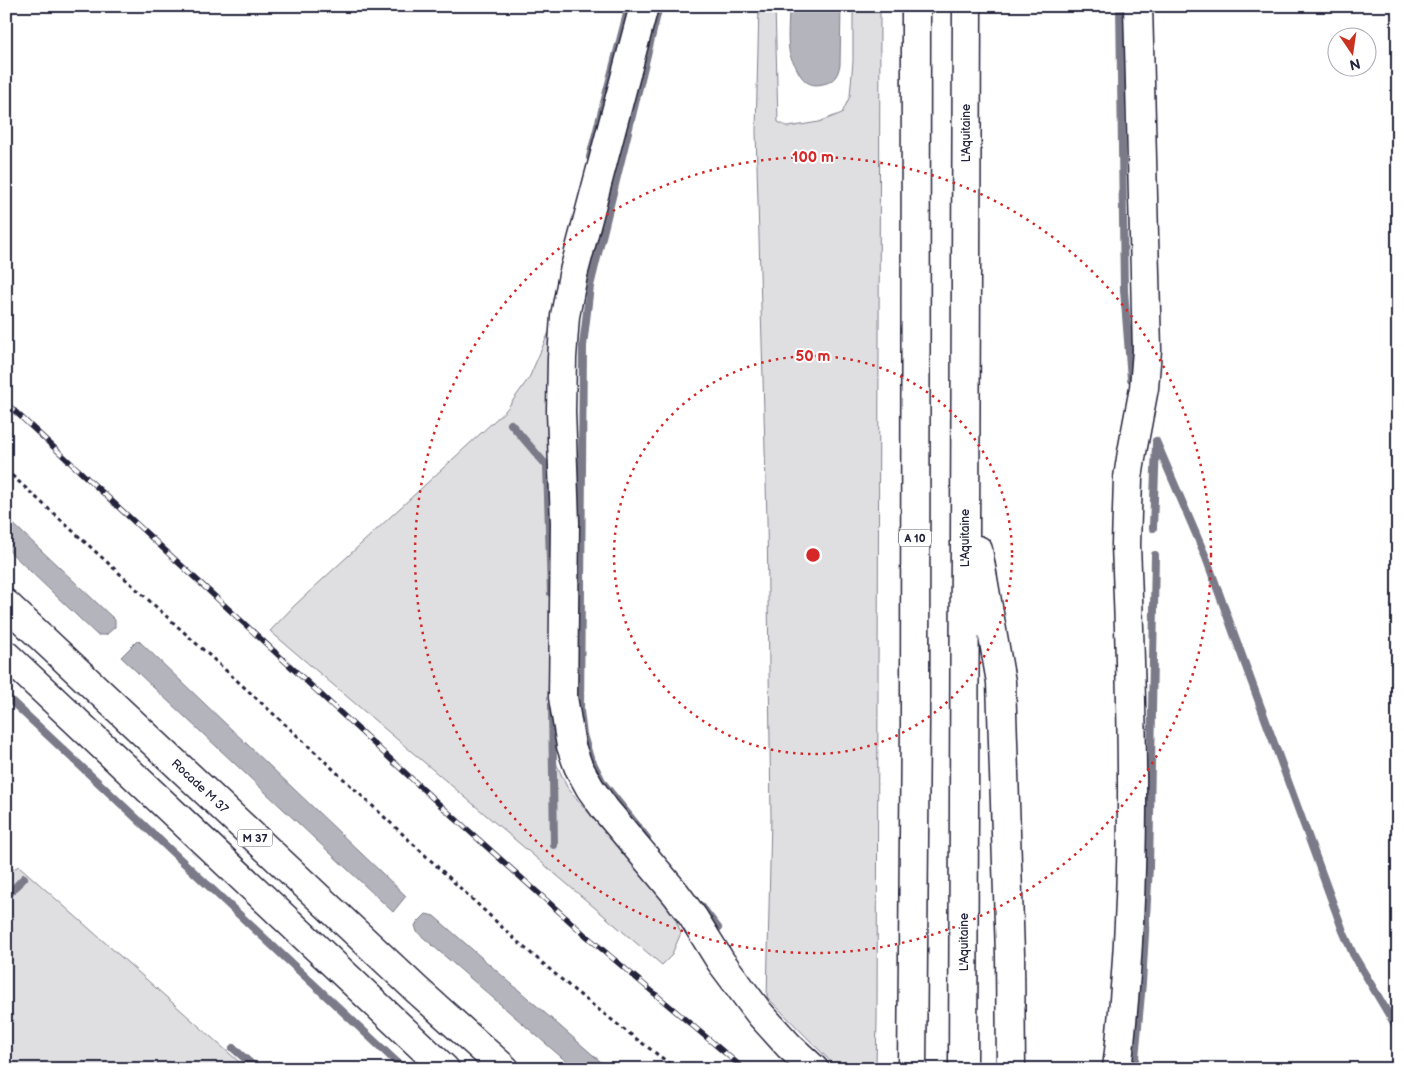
<svg xmlns="http://www.w3.org/2000/svg" width="1404" height="1075" font-family="'Balsamiq Sans',sans-serif">
	<style>
		.green { fill: #dfdfe2; stroke: #80808e }
		.water { fill: #b4b4bc; stroke: #7a7a88 }
		.lines { fill: none; stroke-linecap: round; stroke-linejoin: round }
		.stream { stroke: #7a7a88; stroke-width: 8 }
		.minor-casing { stroke: #22223b; stroke-width: 31 }
		.highway-casing { stroke: #22223b; stroke-width: 31 }
		.path { stroke: #22223b; stroke-width: 3; stroke-dasharray: 4 4; stroke-linecap: butt }
		.minor { stroke: #fff; stroke-width: 28 }
		.highway { stroke: #fff; stroke-width: 28 }
		.rail-casing { stroke: #22223b; stroke-width: 5.5 }
		.rail { stroke: #fff; stroke-width: 4; stroke-dasharray: 11; stroke-linecap: butt }
		.ring { fill: none; stroke: #d62828; stroke-width: 2.5; stroke-dasharray: 2.5 5 }
		.labels { text-anchor: middle; stroke-width: 4; stroke-linejoin: round; paint-order: stroke }
		.shield { fill: #fff; stroke: #646476; stroke-width: 1 }
		.shield-label { font-size: 11px; font-weight: bold; fill: #22223b }
		.street-label { font-size: 12px; fill: #22223b; stroke: #fff }
		.centre { fill: #d62828; stroke: #fff; stroke-width: 2.5 }
		.ring-label { font-size: 15px; text-anchor: middle; font-weight: bold; fill: #d62828; stroke: #fff; stroke-width: 4; stroke-linejoin: round; paint-order: stroke }
	</style>
	<rect width="100%" height="100%" fill="#fff"/>
	<filter id="ink" filterUnits="userSpaceOnUse"><feTurbulence type="fractalNoise" baseFrequency=".02" numOctaves="2"/><feDisplacementMap in="SourceGraphic" scale="10" xChannelSelector="R" yChannelSelector="G"/><feConvolveMatrix kernelMatrix="1 2 1 2 8 2 1 2 1" color-interpolation-filters="sRGB"/></filter>
	<g filter="url(#ink)">
		<!-- green -->
		<path class="green" d="M759,6H775L778,122L788,127L819,122L842,113L850,96L853,61V6H880L877,1021L876,1064L874,1069H838L767,997L771,818L767,519L756,131Z
			M549,332L550,450L556,592L554,736L557,765L567,787L623,854L671,908L681,933L671,956L662,965L270,631L295,605L506,410L529,378Z
			M19,866L247,1069H6V873Z"/>
		<!-- water -->
		<path class="water" d="M789,6H841L840,65C838,75 834,82 823,84C807,88 801,78 795,65C792,60 789,55 789,50C787,36 789,21 789,6Z
			M6,517L115,620V627L106,635H97L6,548Z
			M138,640L406,896L393,912L121,657Z
			M426,914L434,916L609,1069H575L417,932L415,925Z"/>
		<g class="lines">
			<!-- stream -->
			<path class="stream" d="M1120,6L1124,290L1131,379
				M590,157L629,6
				M511,424L547,466L551,593
				M1156,441L1205,555L1343,931L1353,954L1398,1030
				M1153,528L1156,443
				M6,696L404,1069
				M552,707L554,845
				M647,838L603,783L589,755L583,735L580,711L583,346L590,286L659,6
				M6,897L24,878
				M701,906L718,928
				M233,1048L257,1069
				M1134,1069L1142,983L1149,867L1155,555"/>
			<!-- minor casing -->
			<g class="minor-casing">
				<path id="minor" d="M644,6L573,275L565,316L562,358L561,411L565,523L563,697L571,746L578,766L590,788L605,809L676,894L693,917L721,962L760,1014L789,1046L814,1069
					M1117,1069C1138,895 1133,719 1126,545L1128,478L1132,452L1144,388L1147,350L1138,6"/>
			</g>
			<!-- highway casing -->
			<g class="highway-casing">
				<path id="highway" d="M978,550L1001,682L1010,954L1011,1069
					M6,604L417,990L505,1069
					M6,655L445,1069
					M912,1069L915,722L916,6
					M963,1069L967,6"/>
			</g>
			<!-- path -->
			<path class="path" d="M6,470L301,739L519,943L575,991L626,1031L677,1069"/>
			<!-- minor -->
			<use href="#minor" class="minor"/>
			<!-- highway -->
			<use href="#highway" class="highway"/>
			<!-- rail casing -->
			<g class="rail-casing">
				<path id="rail" d="M6,403L439,804L584,934L744,1069"/>
			</g>
			<!-- rail -->
			<use href="#rail" class="rail"/>
		</g>
	</g>
	<!-- distance rings -->
	<g class="ring">
		<circle cx="813" cy="555" r="199"/>
		<circle cx="813" cy="555" r="398"/>
	</g>
	<g class="labels">
		<!-- shield labels -->
		<g class="shield">
			<rect x="899" y="529.5" width="32" height="17" rx="4"/>
			<rect x="237.5" y="829.5" width="35" height="17" rx="4"/>
		</g>
		<g class="shield-label">
			<text x="915" y="542">A 10</text>
			<text x="255" y="842">M 37</text>
		</g>
		<!-- street labels -->
		<g class="street-label">
			<text transform="translate(966 133) rotate(-90)" y="4">L'Aquitaine</text>
			<text transform="translate(965 538) rotate(-90)" y="4">L'Aquitaine</text>
			<text transform="translate(200 786) rotate(43)" y="4">Rocade M 37</text>
			<text transform="translate(964 942) rotate(-90)" y="4">L'Aquitaine</text>
		</g>
	</g>
	<circle cx="813" cy="555" r="8" class="centre"/>
	<g class="ring-label">
		<text x="813" y="162">100 m</text>
		<text x="813" y="361">50 m</text>
	</g>
	<!-- margin -->
	<rect width="1404" height="1075" fill="none" stroke="#fff" stroke-width="25"/>
	<rect x="12" y="12" width="1379" height="1050" fill="none" stroke="#22223b" stroke-width="2" filter="url(#ink)"/>
	<!-- north arrow -->
	<g transform="translate(1352 52) rotate(167)"><circle r="24" fill="#ffffff" stroke="#a7a7b1"/>
	<path d="M0-4L9 19L0 12L-9 19Z" fill="#c8321e"/>
	<text y="-8" font-size="14" font-weight="bold" text-anchor="middle" fill="#22223b">N</text>
	</g>
</svg>
